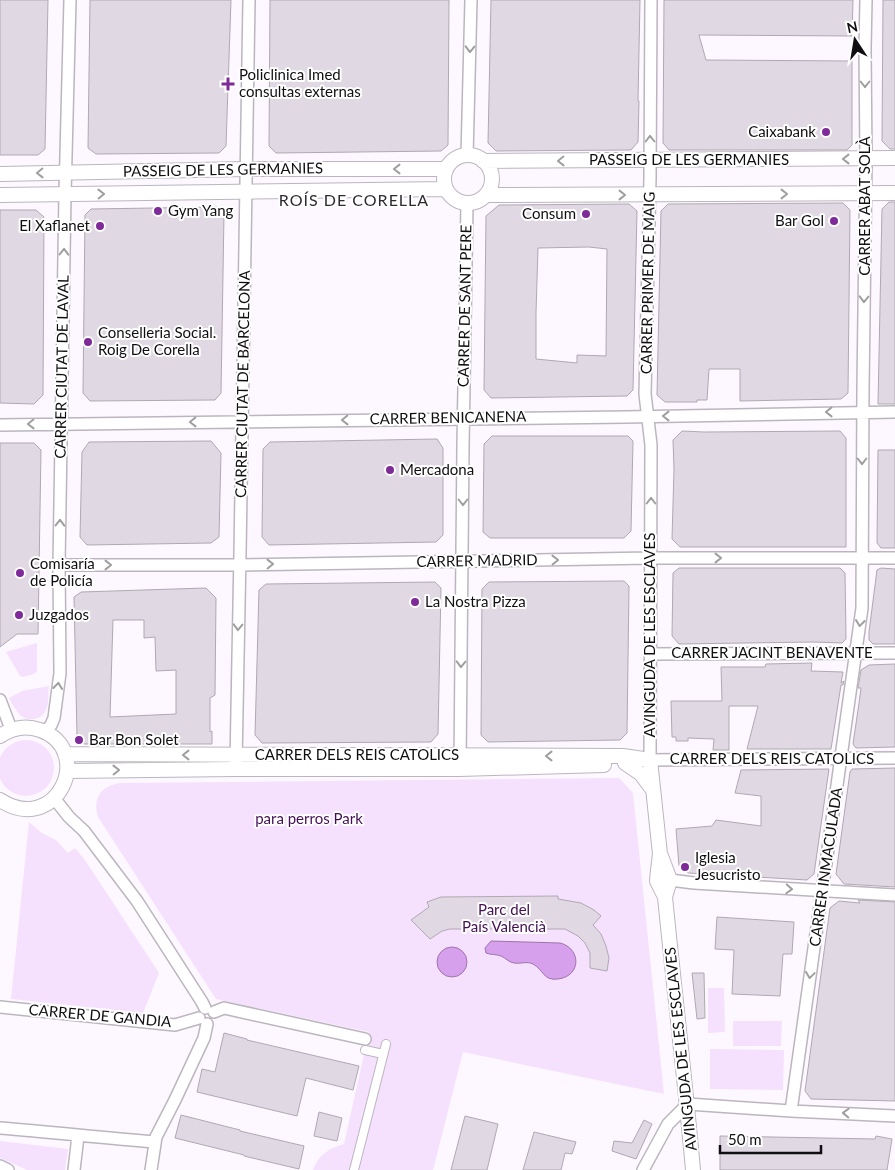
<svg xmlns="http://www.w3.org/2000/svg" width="895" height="1170" font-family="Lato,sans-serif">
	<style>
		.green { fill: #f5e1fd }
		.water { fill: #d7a0ed; stroke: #9c74ab }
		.building { fill: #e0d8e3; stroke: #b0a8b3; fill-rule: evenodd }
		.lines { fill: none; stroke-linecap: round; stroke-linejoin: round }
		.pedestrian-casing { stroke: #bcb5bf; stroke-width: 10 }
		.minor-casing { stroke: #bcb5bf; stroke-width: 14 }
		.tertiary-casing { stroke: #bcb5bf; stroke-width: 16 }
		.pedestrian { stroke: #fff; stroke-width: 8 }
		.minor { stroke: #fff; stroke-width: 11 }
		.tertiary { stroke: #fff; stroke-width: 14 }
		.oneway { stroke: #a09fa0 }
		.poi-dot { fill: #7e2a99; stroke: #fff; stroke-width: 2 }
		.labels { text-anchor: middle; stroke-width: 4; stroke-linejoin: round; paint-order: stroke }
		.poi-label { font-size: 15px; fill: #110e12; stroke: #fff; text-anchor: start }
		.street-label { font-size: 15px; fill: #110e12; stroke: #fff }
		.park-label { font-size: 15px; fill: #441055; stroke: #fff }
		.neighbourhood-label { font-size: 16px; letter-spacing: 1px; fill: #2f2932; stroke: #fff }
	</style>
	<rect width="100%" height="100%" fill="#fdf8ff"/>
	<!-- green -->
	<path class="green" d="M37,643V671L34,674L23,677L20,676L6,652Z
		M49,686C48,694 49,703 46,710C44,714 42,716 38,718C22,724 15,709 9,698L22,691Z
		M-2 768a28 28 0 1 1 56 0a28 28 0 1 1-56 0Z
		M619,778L633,793L664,1094L463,1052L433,1170H313C318,1155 329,1148 344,1144L369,1032L216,999L98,817C92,798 101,786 120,783Z
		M29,822L42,833L56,840L68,853L75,848L85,860L159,973L143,1013L11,999Z
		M708,988H724L725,1032L708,1033Z
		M733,1021H782L781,1046H733Z
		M710,1049L784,1050L783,1090L710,1089Z
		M0,1141L68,1149L65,1170H27L0,1158Z"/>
	<!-- water -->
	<path class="water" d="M491,941L560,943C581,948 582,976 558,979C543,981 544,970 533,964C527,961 521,964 514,963C508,962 506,958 501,956C496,954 491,955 486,953L485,948Z
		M437 962a15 15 0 1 1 30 0a15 15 0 1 1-30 0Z"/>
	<!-- building -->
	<path class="building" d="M0,0H48L45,149L38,155H0Z
		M90,0H231L226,146L219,153L96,154L88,148Z
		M270,0H449L448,145L441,151L276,153L269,146Z
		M491,0H640L638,101H639L638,142L631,150L496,151L488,143Z
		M664,0H853L852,36L699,35L706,60L852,61V145L847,150H669L663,143Z
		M883,0H895V149H890L882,141Z
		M889,202H895V404H878L882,209Z
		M843,203L850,210L848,393L841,399L740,401V369H709L707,400H697V402H665L657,395L661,211L668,204Z
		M629,204L637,211L633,390L627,396L491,398L484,390L486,216L499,205ZM589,247L607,249L606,356L577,355V363L536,359V313L538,248Z
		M217,207L224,214L221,393L215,400L90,401L83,393L85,215L91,209Z
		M0,210H36L44,217L43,395L34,404L0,403Z
		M682,431L704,432L840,431L846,438V547H680L672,539L674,469L673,440Z
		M492,436H628L633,441L631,531L624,538H490L483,532L484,444Z
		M437,439L443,448V535L436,542L269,545L262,537L263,449L270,442Z
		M211,441L221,453L219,537L211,543L87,545L80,537L82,452L89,442Z
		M0,443H34L41,450L38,634H17L0,647Z
		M878,450H895V548H881L877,543Z
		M679,568H840L845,573L846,639L842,643L813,642L679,644L672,636L673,573Z
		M881,568L895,569V644H873L869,640V632L877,570Z
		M624,581L629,586L627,733L620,740L488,742L481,735L482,589L489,582Z
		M435,582L441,588L438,734L431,742L262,743L255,735L259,590L266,584Z
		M206,588L216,598L215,695L210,698V732L212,731V744H84L77,735L74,597L81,592ZM113,620H144V638L155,637L156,671L176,670V714L110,717Z
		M812,663L811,671L843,672L841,683L844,681L843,685H841L831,749H747L758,706H729V750H713L714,739L688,738V741H676V737H672L671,701H722L721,667H765L766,664Z
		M895,664V747L856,748L853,744L859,703L861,688H858L861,670L869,665Z
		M895,768V887L844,884L836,874L850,772L852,769Z
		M829,769L814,874L807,880L688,873L679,866L676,829L712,826L716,820L761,826V796L735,793L741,770Z
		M558,896V899L581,903L594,910L601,916L593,925L601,934L606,946L609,958L607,971L590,968V953L585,943L578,936L565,929H450L442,931L430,939L411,920L429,907L427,902L441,897Z
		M858,900L895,902V1101L811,1099L805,1091L830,908L839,901L860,903Z
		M717,917L794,922L792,954H783L780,996L732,994L734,950L715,949Z
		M692,973H704L705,1018L697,1019Z
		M224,1033L247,1039V1040L359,1066L353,1090L306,1078L297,1116L197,1092L202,1069L215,1072Z
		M319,1112L342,1118L337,1141L314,1136Z
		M181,1115L240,1130V1131L304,1146L299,1169L244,1156V1155L175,1138Z
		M465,1116L498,1124L487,1170H451Z
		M644,1120L652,1124L636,1159L612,1151L614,1141L632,1143Z
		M534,1132L576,1142L572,1154L565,1153L561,1170H523Z
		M720,1136L875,1139L876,1136L892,1139L887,1170H720Z"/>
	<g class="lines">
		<!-- pedestrian casing -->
		<g class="pedestrian-casing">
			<path id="pedestrian" d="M365,1050L383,1054
				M354,1170L386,1044"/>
		</g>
		<!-- minor casing -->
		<g class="minor-casing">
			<path id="minor" d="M651,0L650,178L645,394L651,445L650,760L895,758
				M467,156L471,0
				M0,425L626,417L895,412
				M59,565H240L650,558H895
				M650,654L895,653
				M0,700L11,729
				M45,732L51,725L54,718L60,673L59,565L65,194L70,0
				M236,763L240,553L249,0
				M460,764L463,447L467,203
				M54,798L69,817L84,831L137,901L202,1002L205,1008
				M670,880L694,883L895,895
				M0,1007L175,1025L199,1018
				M214,1012L224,1008L365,1039
				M791,1111L862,608L863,389L866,159L865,48L866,0
				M0,1128C52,1132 103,1138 155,1142
				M0,1166L8,1170
				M74,1170L78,1136
				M151,1170L156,1137L175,1100L204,1038L207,1024
				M643,1170L668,1124L688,1104L791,1111L895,1116"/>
		</g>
		<!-- tertiary casing -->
		<g class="tertiary-casing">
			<path id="tertiary" d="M444 179a24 24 0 1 1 48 0a24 24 0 1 1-48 0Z
				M483,161L895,158
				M0,174L246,169H446
				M0,195L446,189
				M486,195L895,193
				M0,736C12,728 26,725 40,730C96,750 57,837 0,800
				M65,754L623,756L650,760
				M650,760L660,854L658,870L657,881L665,897C674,988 685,1079 693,1170
				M625,763L641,774L653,790
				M67,771L236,769H459L604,765
				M661,856L670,880L665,897"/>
		</g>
		<!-- pedestrian -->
		<use href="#pedestrian" class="pedestrian"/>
		<!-- minor -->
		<use href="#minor" class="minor"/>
		<!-- tertiary -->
		<use href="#tertiary" class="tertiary"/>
	</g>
	<!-- one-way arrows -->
	<defs><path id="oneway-chevron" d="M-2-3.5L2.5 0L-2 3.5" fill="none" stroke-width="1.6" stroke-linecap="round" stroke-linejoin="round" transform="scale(1.25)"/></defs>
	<g class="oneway">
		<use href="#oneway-chevron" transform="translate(470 49) rotate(91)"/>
		<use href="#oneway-chevron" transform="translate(865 84) rotate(90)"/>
		<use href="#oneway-chevron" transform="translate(650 139) rotate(-90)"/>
		<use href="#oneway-chevron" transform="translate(846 159) rotate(180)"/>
		<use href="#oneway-chevron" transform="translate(561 161) rotate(179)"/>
		<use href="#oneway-chevron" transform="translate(397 169) rotate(-180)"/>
		<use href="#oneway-chevron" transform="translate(40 173) rotate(179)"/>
		<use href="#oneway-chevron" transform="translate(101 194) rotate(-1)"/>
		<use href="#oneway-chevron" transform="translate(784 194)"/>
		<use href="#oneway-chevron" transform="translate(622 195)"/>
		<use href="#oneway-chevron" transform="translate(64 252) rotate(-89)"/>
		<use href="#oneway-chevron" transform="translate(864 299) rotate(91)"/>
		<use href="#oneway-chevron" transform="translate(829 412) rotate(179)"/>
		<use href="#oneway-chevron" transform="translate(666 416) rotate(-180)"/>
		<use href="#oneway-chevron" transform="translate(345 420) rotate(179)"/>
		<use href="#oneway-chevron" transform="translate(193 422) rotate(179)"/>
		<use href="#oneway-chevron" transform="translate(31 424) rotate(179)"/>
		<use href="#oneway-chevron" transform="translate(862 461) rotate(90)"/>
		<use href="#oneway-chevron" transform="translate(651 501) rotate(-90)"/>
		<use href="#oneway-chevron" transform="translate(463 502) rotate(90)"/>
		<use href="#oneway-chevron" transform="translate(60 523) rotate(-89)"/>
		<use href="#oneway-chevron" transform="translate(718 558)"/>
		<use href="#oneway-chevron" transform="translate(555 560) rotate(-1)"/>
		<use href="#oneway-chevron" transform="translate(270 564) rotate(-1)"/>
		<use href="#oneway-chevron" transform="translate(108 565)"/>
		<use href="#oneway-chevron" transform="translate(860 623) rotate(97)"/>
		<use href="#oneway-chevron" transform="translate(238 627) rotate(92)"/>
		<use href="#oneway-chevron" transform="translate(461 664) rotate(91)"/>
		<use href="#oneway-chevron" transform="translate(58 686) rotate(-84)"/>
		<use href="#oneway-chevron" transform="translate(186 755) rotate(-180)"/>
		<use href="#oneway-chevron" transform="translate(549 756) rotate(-180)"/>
		<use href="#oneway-chevron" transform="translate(116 770) rotate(-1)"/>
		<use href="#oneway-chevron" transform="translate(789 889) rotate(3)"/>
		<use href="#oneway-chevron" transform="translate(810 975) rotate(98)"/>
		<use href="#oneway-chevron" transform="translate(846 1113) rotate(-178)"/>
	</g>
	<!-- markers -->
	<g class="poi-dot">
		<path d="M225.5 76.5h5v5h5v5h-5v5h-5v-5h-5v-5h5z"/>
		<circle cx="826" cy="132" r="5"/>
		<circle cx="158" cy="211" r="5"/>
		<circle cx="586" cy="214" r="5"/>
		<circle cx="834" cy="221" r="5"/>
		<circle cx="100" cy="226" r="5"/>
		<circle cx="88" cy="342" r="5"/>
		<circle cx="390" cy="470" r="5"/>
		<circle cx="20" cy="573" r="5"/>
		<circle cx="415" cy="602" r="5"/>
		<circle cx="19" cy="615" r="5"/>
		<circle cx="79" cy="740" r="5"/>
		<circle cx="685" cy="867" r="5"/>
	</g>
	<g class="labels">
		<!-- poi labels -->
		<g class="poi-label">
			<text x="239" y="80">Policlinica Imed<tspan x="239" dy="17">consultas externas</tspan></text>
			<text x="816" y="137" text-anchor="end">Caixabank</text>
			<text x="168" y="216">Gym Yang</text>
			<text x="576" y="219" text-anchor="end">Consum</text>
			<text x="824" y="226" text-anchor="end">Bar Gol</text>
			<text x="90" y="231" text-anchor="end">El Xaflanet</text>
			<text x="98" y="338">Conselleria Social.<tspan x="98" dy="17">Roig De Corella</tspan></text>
			<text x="400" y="475">Mercadona</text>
			<text x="30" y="569">Comisaría<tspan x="30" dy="17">de Policía</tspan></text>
			<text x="425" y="607">La Nostra Pizza</text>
			<text x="29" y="620">Juzgados</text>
			<text x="89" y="745">Bar Bon Solet</text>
			<text x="695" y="863">Iglesia<tspan x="695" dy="17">Jesucristo</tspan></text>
		</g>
		<!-- street labels -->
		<g class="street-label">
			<text x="689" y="165">PASSEIG DE LES GERMANIES</text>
			<text transform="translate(223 170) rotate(-1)" y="5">PASSEIG DE LES GERMANIES</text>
			<text transform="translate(865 206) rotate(-90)" y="5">CARRER ABAT SOLÀ</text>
			<text transform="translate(648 283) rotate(-89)" y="5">CARRER PRIMER DE MAIG</text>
			<text transform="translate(465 306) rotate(-89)" y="5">CARRER DE SANT PERE</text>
			<text transform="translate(62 367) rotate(-89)" y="5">CARRER CIUTAT DE LAVAL</text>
			<text transform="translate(243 384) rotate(-89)" y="5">CARRER CIUTAT DE BARCELONA</text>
			<text transform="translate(448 418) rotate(-1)" y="5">CARRER BENICANENA</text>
			<text transform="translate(477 561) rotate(-1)" y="5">CARRER MADRID</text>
			<text transform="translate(650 635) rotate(-90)" y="5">AVINGUDA DE LES ESCLAVES</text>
			<text x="772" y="658">CARRER JACINT BENAVENTE</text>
			<text x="357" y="760">CARRER DELS REIS CATOLICS</text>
			<text x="772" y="764">CARRER DELS REIS CATOLICS</text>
			<text transform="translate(826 867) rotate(-82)" y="5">CARRER INMACULADA</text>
			<text transform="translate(100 1016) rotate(5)" y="5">CARRER DE GANDIA</text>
			<text transform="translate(681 1049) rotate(-96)" y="5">AVINGUDA DE LES ESCLAVES</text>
		</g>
		<!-- park labels -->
		<g class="park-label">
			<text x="309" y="824">para perros Park</text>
			<text x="504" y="915">Parc del<tspan x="504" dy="17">País Valencià</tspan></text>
		</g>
		<!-- neighbourhood labels -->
		<g class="neighbourhood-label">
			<text x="354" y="206">ROÍS DE CORELLA</text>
		</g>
	</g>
	<!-- north arrow -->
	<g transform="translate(855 40) rotate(348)" stroke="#ffffff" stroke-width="4" paint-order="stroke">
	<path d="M0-4L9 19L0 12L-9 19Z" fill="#110e12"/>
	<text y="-8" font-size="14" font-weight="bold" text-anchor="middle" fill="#110e12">N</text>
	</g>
	<!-- scale -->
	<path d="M720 1145v8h101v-8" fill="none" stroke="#110e12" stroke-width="2.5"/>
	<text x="728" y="1145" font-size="15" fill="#110e12" stroke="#ffffff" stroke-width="4" paint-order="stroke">50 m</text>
</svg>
